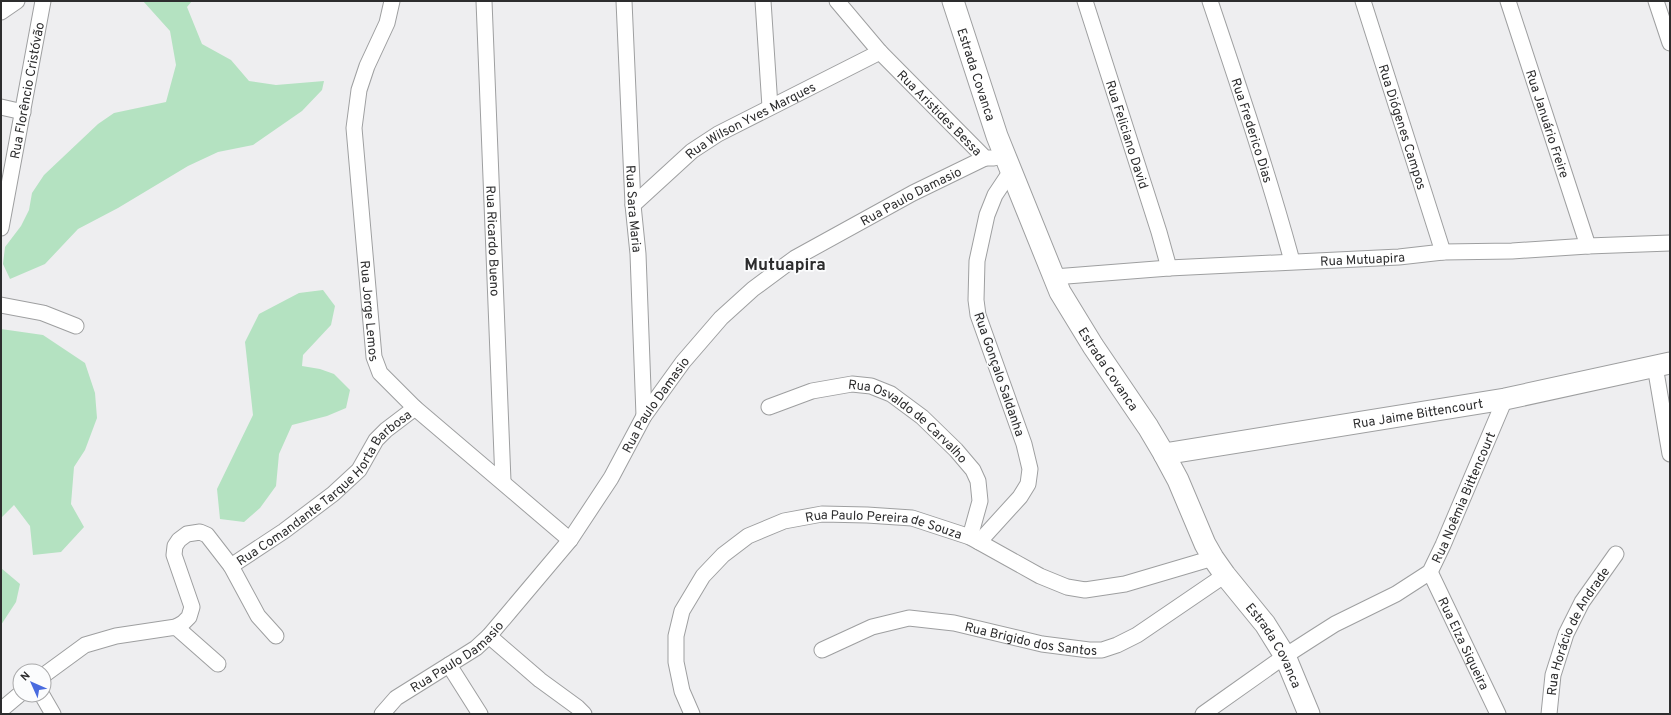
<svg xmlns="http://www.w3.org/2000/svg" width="1671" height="715" font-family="Overpass,sans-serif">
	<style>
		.green { fill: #b4e2c1 }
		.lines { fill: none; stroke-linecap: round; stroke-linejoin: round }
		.street-casing { stroke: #9e9fa0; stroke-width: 17 }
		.secondary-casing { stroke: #9e9fa0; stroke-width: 23 }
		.street { stroke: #fff; stroke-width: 15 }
		.secondary { stroke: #fff; stroke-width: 21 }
		.labels { text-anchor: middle; stroke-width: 3.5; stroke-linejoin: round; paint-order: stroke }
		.street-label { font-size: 13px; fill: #2d2d2e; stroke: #fbfcfd }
		.district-label { font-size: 17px; font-weight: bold; fill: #2c2c2d; stroke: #fbfcfd }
	</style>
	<rect width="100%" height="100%" fill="#eeeef0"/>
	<!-- green -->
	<path class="green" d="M143,1H192L187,7L202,44L231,60L249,81L276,85L324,81L322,90L302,111L253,145L218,152L188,166L118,208L78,229L45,264L10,279L3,264L5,247L21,226L29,210L32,193L44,175L98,124L114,113L166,102L176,65L170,31Z
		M323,290L335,306L331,325L303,355L302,366L320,369L334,374L350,390L346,408L327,416L292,425L279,454L276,486L260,508L244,522L220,519L217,489L253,415L245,342L259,314L299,293Z
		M1,329L43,335L85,363L95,393L97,418L85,450L74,467L71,504L84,527L61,552L33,555L30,526L14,505L1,518Z
		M1,568L20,584L16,602L1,625Z"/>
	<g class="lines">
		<!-- street casing -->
		<g class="street-casing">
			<g id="street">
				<path id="s1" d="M392,1L387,23L367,66L359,90L354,128L374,357L380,373L415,408L570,540"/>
				<path id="s2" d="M484,1L503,481"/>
				<path id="s3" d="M624,1L633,205L638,254L644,416"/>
				<path d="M763,1L770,107"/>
				<path id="s4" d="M837,1L880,52L985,158H994"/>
				<path id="s5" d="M1085,1L1159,232L1169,268"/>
				<path id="s6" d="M1210,1C1239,87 1268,173 1292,261"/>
				<path id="s7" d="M1363,1L1443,252"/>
				<path id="s8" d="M1508,1L1588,246"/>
				<path d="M1656,1L1670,43"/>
				<path d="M1,12L17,1"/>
				<path d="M1,107L23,112"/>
				<path id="s9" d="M633,205L692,151L718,134L880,52"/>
				<path id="s10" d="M1,228L43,1"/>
				<path id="s11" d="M1054,277L1169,268L1399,257L1443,252L1512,251L1588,246L1670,243"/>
				<path d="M1,305L43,313L76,326"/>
				<path d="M1655,366L1670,454"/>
				<path id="s12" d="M769,407L812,391L852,384L871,386L891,394L922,417L956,450L973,470L978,481L980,501L970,537"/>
				<path d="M979,542L1020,497L1028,484L1030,469L1024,444L978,315L976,300L977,261L987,215L995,195L1011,171"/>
				<path id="s13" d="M231,566L284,531L333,494L359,470L376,440L386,430L415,408"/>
				<path id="s14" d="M1430,572L1498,714"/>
				<path d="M176,627L183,623L189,617L192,607L174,555L175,546L179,540L187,534L200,532L207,535L231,566L258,616L276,636"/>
				<path d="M489,636L540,680L577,707L584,714"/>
				<path id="s15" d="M822,650L872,627L909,618L954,623L1042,644L1089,650H1102L1117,645L1137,635L1225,575"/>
				<path d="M449,665L480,714"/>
				<path d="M44,675L85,645L116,636L176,627L218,664"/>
				<path d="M42,695L53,714"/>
				<path d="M1,710L20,694"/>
				<path id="s16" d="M382,714L396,698L476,648L489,636L511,610L570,540L611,478L644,416L683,362L721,318L753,289L795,258L913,193L985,158"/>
				<path id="s17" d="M692,714L682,691L676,662V636L682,611L703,576L723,555L748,536L784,521L822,514L867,515L912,518L970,537L1040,576L1067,587L1085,590L1125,584L1213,558"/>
				<path id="s18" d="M1203,714L1285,656L1313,638L1335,624L1396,594L1430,572L1443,545L1505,399"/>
				<path id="s19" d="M1549,714L1553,675L1566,634L1582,602L1616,554"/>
			</g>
		</g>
		<!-- secondary casing -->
		<g class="secondary-casing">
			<g id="secondary">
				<path id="s20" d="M953,1L997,136L1060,292L1093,346L1148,427L1164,454L1178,480L1205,544L1213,558L1225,575L1265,624L1285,656L1309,714"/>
				<path id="s21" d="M1164,454L1505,399L1670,363"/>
			</g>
		</g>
		<!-- street -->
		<use href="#street" class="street"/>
		<!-- secondary -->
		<use href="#secondary" class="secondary"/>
	</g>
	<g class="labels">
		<!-- street labels -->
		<g class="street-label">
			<text dy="5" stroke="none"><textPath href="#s20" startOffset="77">Estrada Covanca</textPath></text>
			<text dy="5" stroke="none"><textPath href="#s10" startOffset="140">Rua Florêncio Cristóvão</textPath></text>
			<text dy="5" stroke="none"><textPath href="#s4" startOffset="152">Rua Aristides Bessa</textPath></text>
			<text dy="5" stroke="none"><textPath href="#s9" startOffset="146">Rua Wilson Yves Marques</textPath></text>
			<text dy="5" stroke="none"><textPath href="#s8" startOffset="129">Rua Januário Freire</textPath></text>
			<text dy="5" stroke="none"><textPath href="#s7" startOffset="132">Rua Diógenes Campos</textPath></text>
			<text dy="5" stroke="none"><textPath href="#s6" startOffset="136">Rua Frederico Dias</textPath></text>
			<text dy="5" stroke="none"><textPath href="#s5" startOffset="140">Rua Feliciano David</textPath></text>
			<text dy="5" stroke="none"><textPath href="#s16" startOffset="755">Rua Paulo Damasio</textPath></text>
			<text dy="5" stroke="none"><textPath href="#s3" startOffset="208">Rua Sara Maria</textPath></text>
			<text dy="5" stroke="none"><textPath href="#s2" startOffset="240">Rua Ricardo Bueno</textPath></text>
			<text dy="5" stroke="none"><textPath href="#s11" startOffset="309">Rua Mutuapira</textPath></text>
			<text dy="5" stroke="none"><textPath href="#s1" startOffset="317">Rua Jorge Lemos</textPath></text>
			<text dy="5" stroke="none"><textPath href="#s20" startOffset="401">Estrada Covanca</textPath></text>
			<text transform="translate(1000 374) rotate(71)" y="5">Rua Gonçalo Saldanha</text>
			<text dy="5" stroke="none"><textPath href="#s16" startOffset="419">Rua Paulo Damasio</textPath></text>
			<text dy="5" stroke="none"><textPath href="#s21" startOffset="257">Rua Jaime Bittencourt</textPath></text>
			<text dy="5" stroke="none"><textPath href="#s12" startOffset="155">Rua Osvaldo de Carvalho</textPath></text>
			<text dy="5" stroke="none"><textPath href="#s13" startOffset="123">Rua Comandante Tarque Horta Barbosa</textPath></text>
			<text dy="5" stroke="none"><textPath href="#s18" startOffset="350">Rua Noêmia Bittencourt</textPath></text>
			<text dy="5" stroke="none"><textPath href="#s17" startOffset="348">Rua Paulo Pereira de Souza</textPath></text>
			<text dy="5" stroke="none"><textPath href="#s19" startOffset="89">Rua Horácio de Andrade</textPath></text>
			<text dy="5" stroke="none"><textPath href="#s15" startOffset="217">Rua Brigido dos Santos</textPath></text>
			<text dy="5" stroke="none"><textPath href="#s14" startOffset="79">Rua Elza Siqueira</textPath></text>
			<text dy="5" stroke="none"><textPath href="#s20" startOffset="725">Estrada Covanca</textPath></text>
			<text dy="5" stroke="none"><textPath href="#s16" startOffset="95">Rua Paulo Damasio</textPath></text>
		</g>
		<!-- district labels -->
		<g class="district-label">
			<text x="785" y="270">Mutuapira</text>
		</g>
	</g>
	<!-- border -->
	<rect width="1671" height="715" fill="none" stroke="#2d2d2e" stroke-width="4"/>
	<!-- north arrow -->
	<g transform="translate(32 683) rotate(315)"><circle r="19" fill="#fbfcfd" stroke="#a9a9aa"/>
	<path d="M0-3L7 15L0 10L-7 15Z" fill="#496bdf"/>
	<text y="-6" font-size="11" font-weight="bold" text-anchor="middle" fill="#2d2d2e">N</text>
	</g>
</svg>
